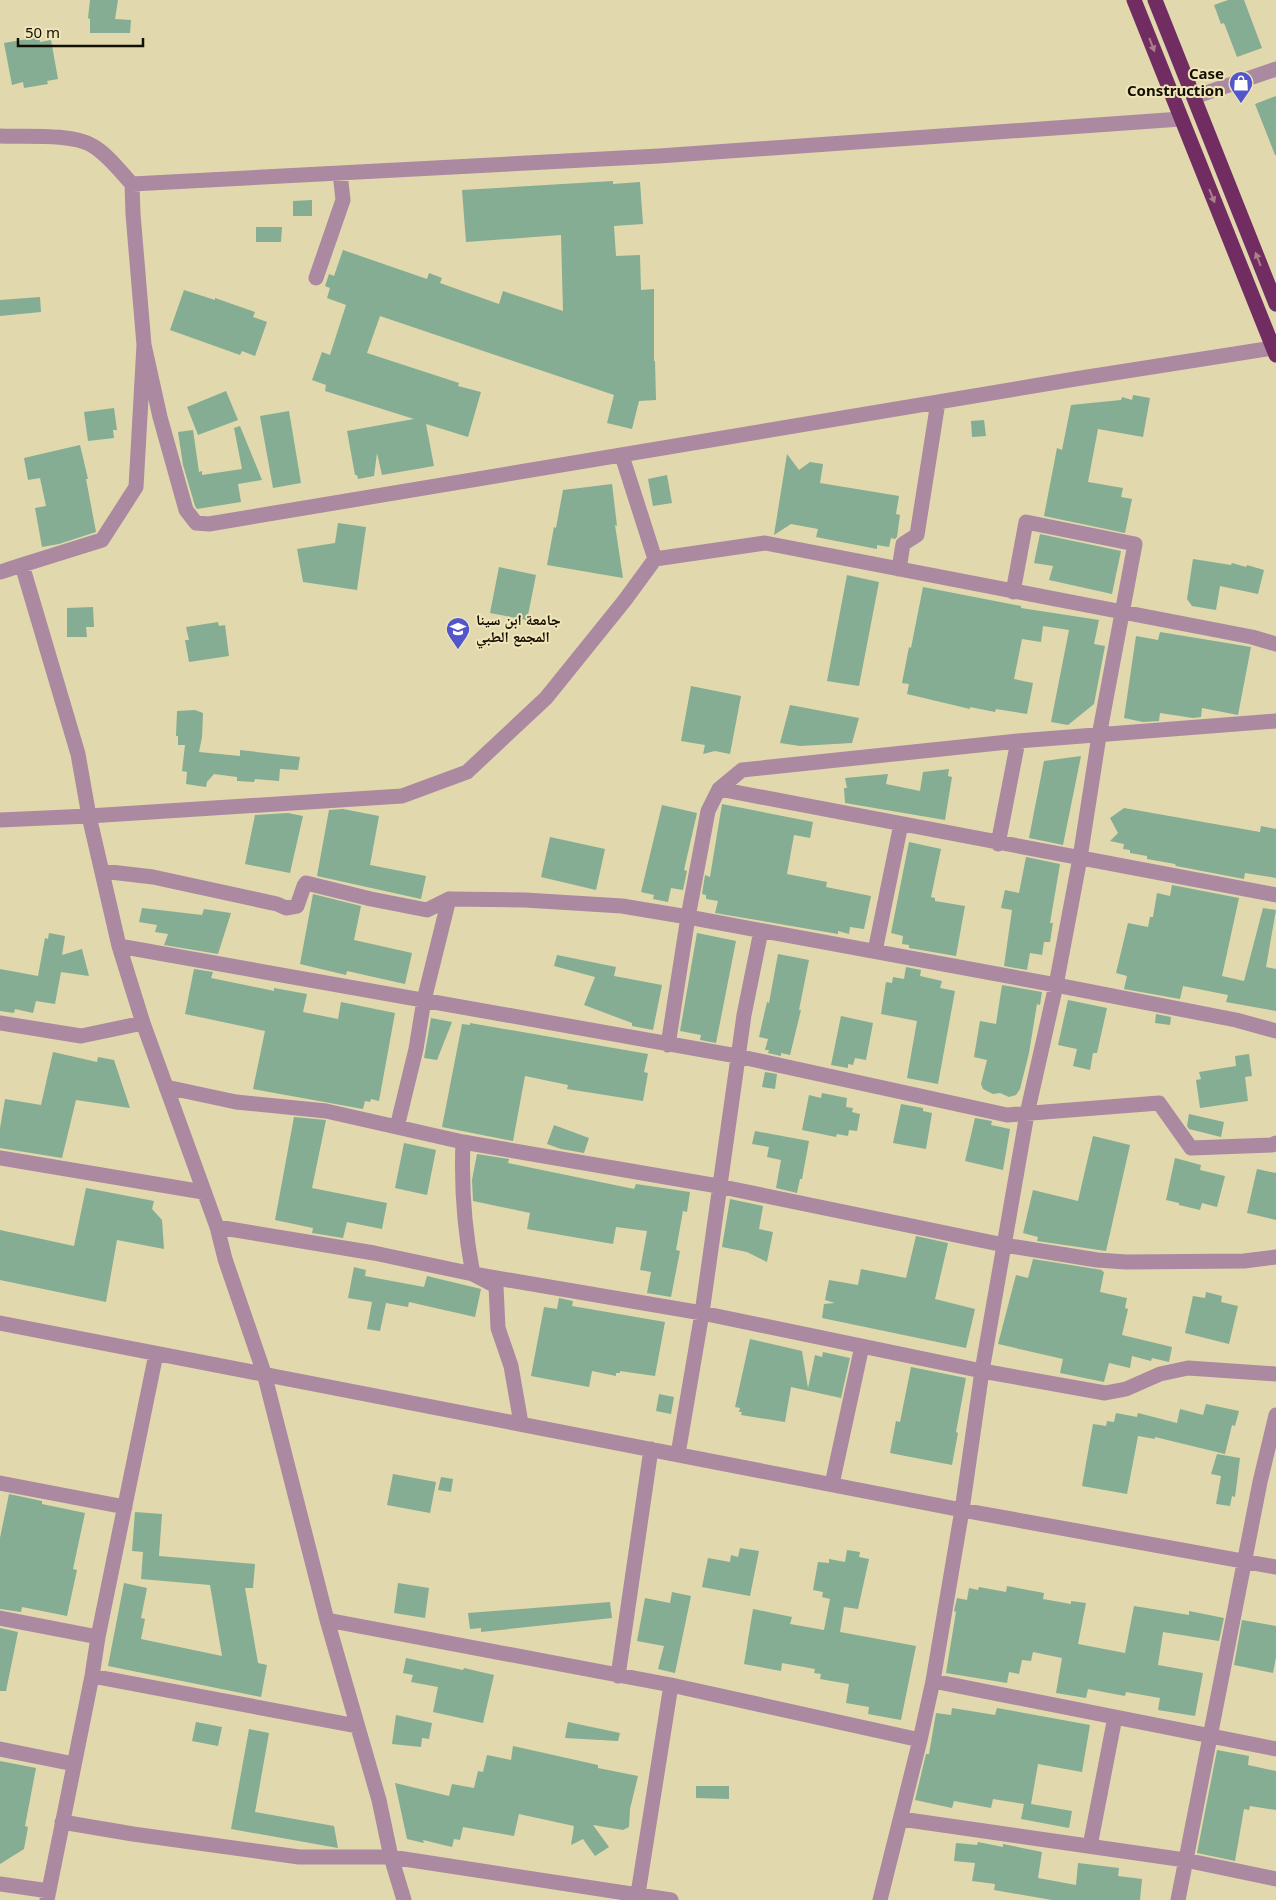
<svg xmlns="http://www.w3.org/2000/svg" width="1276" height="1900" font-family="'Noto Sans','Noto Naskh Arabic',sans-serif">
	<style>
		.building { fill: #84ad93 }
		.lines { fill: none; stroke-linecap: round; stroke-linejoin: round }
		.minor { stroke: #ab89a1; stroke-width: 15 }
		.highway { stroke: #712d62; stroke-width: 15 }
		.oneway { fill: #aa8089 }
		.labels { text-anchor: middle; stroke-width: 4; stroke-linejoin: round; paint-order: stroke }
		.poi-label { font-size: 15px; font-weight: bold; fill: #130f02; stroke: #efe5b9; text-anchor: end }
	</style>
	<rect width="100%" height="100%" fill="#e1d8ad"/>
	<!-- building -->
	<path class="building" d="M90,0H118L115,19L131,20L130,33H90V19L88,18Z
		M1228,0H1244L1262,48L1237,57L1224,23L1221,24L1214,5Z
		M39,37L40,42L51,40L58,79L47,81L48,84L24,88L23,82L12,85L4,43Z
		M1276,96V155H1275L1255,104Z
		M613,181V184L640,182L643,224L614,226L616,256L640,255L641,290L654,289V361H655L656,400L639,401L632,429L607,423L614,395L380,316L367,353L459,383L458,386L481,392L468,437L426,424L434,466L382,475L377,453L374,476L358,479L357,475H355L347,431L414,419L325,391L326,385L312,380L322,352L330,355L346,305L327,298L330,288L325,286L329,274L334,276L343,250L427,279L429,273L442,278L440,283L499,304L503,291L563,311L561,235L466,242L462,190Z
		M312,200V216H293V201Z
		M256,227H282L281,242H256Z
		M184,290L215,300V298L255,312L253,317L267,322L255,356L242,351L240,355L170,330Z
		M40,297L41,312L0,316V300Z
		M226,391L238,420L198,435L187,407Z
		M1133,395L1150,398L1143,437L1098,429L1088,482L1123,488L1121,497L1132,499L1125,533L1044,516L1057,448L1062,450L1071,405L1121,400L1122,397L1132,400Z
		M114,408L117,430H113L114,438L88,441L84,412Z
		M289,411L301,483L273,488L260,416Z
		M984,420L986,436L972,437L971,421Z
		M240,426L262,480L238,484L241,502L197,509L195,506L183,465L178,432L193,430L199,472L202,471V475L242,469L234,428Z
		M80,445L88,479H86L96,532L59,544L42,547L35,508L46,506L40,478L28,480L24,458Z
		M787,454L799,470L810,462L823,464L820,483L899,496L896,514L900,515L897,537L895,539L891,538L889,547L877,545V549L816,537L818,529L791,524L774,535Z
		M667,475L672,503L653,506L648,479Z
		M612,484L617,526L615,525L623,578L547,565L554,527L556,528L563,490Z
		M338,523L366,527L357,590L303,582L297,549L335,543Z
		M1040,534L1121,551L1112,594L1049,580L1053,566L1034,563Z
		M1193,559L1231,565L1232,563L1246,567L1247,565L1264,570L1258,594L1220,586L1216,610L1192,606L1187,599Z
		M499,567L536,575L527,620L490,613Z
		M847,575L879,582L859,686L827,681Z
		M923,587L1021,606V608L1099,620L1094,644L1105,646L1094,704L1068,725L1051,722L1069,630L1043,626L1041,642L1022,639L1014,679L1033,683L1027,714L996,709L995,712L970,707V709L907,694L909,684L902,683L909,647L911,648Z
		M93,607L94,627H86L87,637H67V608Z
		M218,622L219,626L225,625L229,656L189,662L185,640H189L186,627Z
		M1160,632L1251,647L1238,715L1202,708L1201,717L1193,718L1160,713L1159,721L1143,722L1124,718L1136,636L1158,640Z
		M691,686L741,696L730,754L715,751L703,754L705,745L681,741Z
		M790,705L859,718L852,743L800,746L780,743Z
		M195,710L203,713L202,737L199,752L240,756V750L300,757L298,770L280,769L279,781L255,779L254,782L237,781V777L214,774L207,782L206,787L186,784L187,772L182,771L185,745H178V736H176L177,711Z
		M1081,756L1063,845L1029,838L1044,761Z
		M949,769L948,776L952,777L945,820L845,803L844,788H847L845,778L888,774L886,784L920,791L923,772Z
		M722,804L813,822L810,838L794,835L787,874L827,882L826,887L871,896L864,929L850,927L849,934L838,931V934L715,913L718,901L706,899V895L702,894L705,875L710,877Z
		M662,805L697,813L684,870L687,871L683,890L671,888L668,902L653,899L654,895L641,892Z
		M1124,808L1260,832L1261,826L1276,829V878L1245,873L1244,879L1176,866L1175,864L1147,859V856L1130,853V850L1123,849L1124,844L1110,841L1118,833L1110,818Z
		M343,809L379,816L370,865L426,876L421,899L317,876L329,810Z
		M288,813L303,816L290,873L245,864L255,815Z
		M550,837L605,849L596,890L541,877Z
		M909,842L941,849L931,897L935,898V901L965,906L956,956L909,948V945L902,944L903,936L891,933Z
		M1026,857L1060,864L1050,923H1053L1050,942H1044L1042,955L1030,953L1027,970L1004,966L1012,910L1001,908L1005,890L1019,893Z
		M1172,885L1239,898L1222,976L1244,981L1263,908L1276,910L1266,967L1276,969V1011L1226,1002L1228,995L1183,986L1180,999L1124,989L1127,976L1116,973L1128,923L1148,927L1150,917H1153L1157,893L1170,896Z
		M313,894L361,906L354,940L412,953L405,984L347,971L346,975L300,964Z
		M142,908L202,915L204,909L231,913L218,954L164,945L168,934L155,932L157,925L139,922Z
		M49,933L65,936L62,955L82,949L89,976L61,972L55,1004L36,1001L33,1013L15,1009L14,1013L0,1011V969L38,976L45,938L48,939Z
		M697,933L736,941L716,1043L700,1040L701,1035L680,1031Z
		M778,954L809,960L799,1010H801L790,1055L781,1053V1056L768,1053L769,1050H765L768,1039L759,1037L767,1002L769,1003Z
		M557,955L616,967L614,976L662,985L653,1030L632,1026V1023L584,1005L595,977L554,966Z
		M906,967L921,970L920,976L942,981L940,988L955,991L938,1084L907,1078L917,1021L881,1014L886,982L892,983L893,977L904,979Z
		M194,969L213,972L211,978L274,991V988L307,994L303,1012L338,1019L341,1002L395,1013L379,1101L371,1099L370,1102L365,1101L363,1109L253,1089L265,1031L185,1014Z
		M1002,985L1042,992L1040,1005L1037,1004L1029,1053L1020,1089L1016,1095L1009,1097L1000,1093L993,1094L983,1089L981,1084L987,1060L974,1057L980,1021L996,1024Z
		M1068,1000L1107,1008L1097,1053H1093L1090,1070L1073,1066L1077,1049L1058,1045Z
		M1156,1014L1171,1017L1170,1025L1155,1023Z
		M841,1016L873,1023L866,1060L855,1058L853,1065L848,1064V1068L831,1065Z
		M431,1018L452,1022L437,1060L424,1058Z
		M470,1023L648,1054L644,1072L648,1073L643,1101L567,1089L568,1085L525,1076L513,1141L442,1127L462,1024L470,1025Z
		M53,1052L97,1062L98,1057L114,1060L130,1108L76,1100L62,1158L0,1148V1128L5,1099L41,1105Z
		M1249,1054L1252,1076L1245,1077L1248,1101L1200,1108L1196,1080L1201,1079L1199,1072L1236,1066L1235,1056Z
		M765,1072L777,1074L775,1089L762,1087Z
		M822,1093L847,1098L846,1107L853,1108L852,1112L860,1114L857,1131L849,1130L848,1136L837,1134L836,1137L802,1130L809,1095L821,1098Z
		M901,1104L923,1108V1111L932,1113L926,1149L893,1143Z
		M1189,1114L1224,1122L1221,1137L1189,1129L1187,1126Z
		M294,1117L326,1120L312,1188L387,1203L382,1229L347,1222L343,1238L312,1233L313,1228L275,1220Z
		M975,1118L992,1121L991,1125L1010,1129L1003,1170L965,1161Z
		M554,1125L589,1138L584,1153L561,1149L547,1144Z
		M755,1131L809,1141L802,1179H800L797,1193L776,1188L781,1160L767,1157L769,1147L752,1144Z
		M1093,1136L1130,1145L1106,1251L1037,1241L1038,1237L1023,1233L1033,1190L1078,1201Z
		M404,1143L436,1150L427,1195L395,1188Z
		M477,1154L509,1159L508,1163L634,1189L636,1184L690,1192L687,1212L683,1211L676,1250L680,1251L671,1297L647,1293L651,1272L640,1270L647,1231L616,1227L613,1244L527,1229L530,1213L473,1201L472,1180Z
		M1175,1158L1201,1165L1200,1170L1225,1176L1217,1207L1202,1203L1200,1210L1179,1205V1203L1166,1200Z
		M1257,1169L1276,1173V1220L1247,1213Z
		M86,1188L154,1201L152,1209L162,1220L164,1249L117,1240L106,1302L0,1280V1230L74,1246Z
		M730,1199L763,1206L759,1229L773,1232L767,1262L747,1252L722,1247Z
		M916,1236L948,1243L935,1299L975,1309L966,1348L822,1318L824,1304L835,1303L825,1300L829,1280L858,1285L861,1269L906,1278Z
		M1033,1259L1102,1270V1271L1104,1272L1100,1292L1127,1298L1125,1308L1128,1309L1122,1335L1172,1347L1169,1362L1152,1358L1151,1361L1132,1356L1130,1368L1109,1363L1104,1382L1060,1373L1063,1359L998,1344L1016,1275L1028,1278Z
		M354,1267L366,1270L365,1276L424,1287L427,1276L481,1289L475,1317L409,1302L408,1307L386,1303L380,1331L367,1329L372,1302L348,1298Z
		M1206,1292L1222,1296L1221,1302L1238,1306L1229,1344L1185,1333L1193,1296L1205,1298Z
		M559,1298L573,1301L572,1306L665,1322L655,1376L620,1371V1373H616V1376L592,1371L589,1387L531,1376L544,1307L557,1309Z
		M750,1339L802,1351L808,1388L815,1355L822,1357L823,1352L850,1358L841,1398L791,1387L785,1422L741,1415L742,1412H739L740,1408L735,1407Z
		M911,1367L966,1378L956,1432L958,1433L952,1465L890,1453L896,1421L900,1422Z
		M659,1394L674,1397L671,1414L656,1411Z
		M1206,1404L1239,1411L1235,1426L1232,1425L1225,1454L1155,1437V1439L1138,1436L1127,1494L1082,1486L1093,1424L1106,1426L1107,1421L1114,1422L1116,1413L1137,1417L1138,1413L1177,1423L1180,1409L1203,1415Z
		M1217,1454L1240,1458L1235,1497L1232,1496L1230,1506L1216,1504L1221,1476L1211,1474Z
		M393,1474L436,1482L430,1513L387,1505Z
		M441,1477L453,1479L451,1492L438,1490Z
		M9,1494L42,1501V1504L85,1513L73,1569L77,1570L67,1616L22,1607L21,1612L0,1609V1538Z
		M135,1512L162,1514L159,1556L255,1564L253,1588H245L258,1663L267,1665L261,1697L108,1666L124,1583L147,1588L141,1618L145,1619L141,1639L222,1656L210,1585L141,1579L143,1552L132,1551Z
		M740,1548L759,1551L750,1596L702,1587L708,1558L730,1562L731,1555L738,1557Z
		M847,1550L860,1552L859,1557L869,1559L858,1609L844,1607L840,1632L916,1646L901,1720L868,1714L869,1707L846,1703L849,1684L820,1679L821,1674L814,1673L815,1669L782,1663L781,1671L744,1664L753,1609L792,1617L790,1624L824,1630L830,1599L822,1597L823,1592L813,1590L818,1562L829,1563V1559L845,1562Z
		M398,1583L429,1588L425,1618L394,1613Z
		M1007,1586L1044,1593L1043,1599L1071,1604V1601L1086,1603L1078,1644L1125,1653L1134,1606L1189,1615V1611L1224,1618L1219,1641L1163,1632L1158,1665L1203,1673L1195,1716L1158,1710L1160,1698L1126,1692L1125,1696L1088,1689L1086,1698L1056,1693L1062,1658L1033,1652L1031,1661L1022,1660L1019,1674L1009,1672L1007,1683L946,1673L956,1612L954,1611L957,1598L967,1600L969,1588L978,1590L979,1587L1006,1592Z
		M672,1592L691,1596L675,1673L658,1669L664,1646L637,1641L645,1598L670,1603Z
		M610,1602L612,1618L481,1632V1628L470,1629L468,1613Z
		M1242,1620L1276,1626V1657L1273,1673L1234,1665Z
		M0,1628L18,1632L6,1691H0Z
		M406,1658L463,1670L464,1668L494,1675L483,1723L433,1712L438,1687L411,1682L413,1675L403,1673Z
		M952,1708L995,1715L997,1708L1090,1725L1082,1772L1038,1764L1031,1804L1072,1811L1069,1828L1021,1819L1024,1804L993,1799L991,1808L954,1801L952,1808L915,1800L926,1754H929L936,1713L951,1715Z
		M396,1715L432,1723L429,1739L422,1738L421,1747L392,1744Z
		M196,1722L222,1727L218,1746L192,1741Z
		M568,1722L620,1733L618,1741L565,1738Z
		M249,1729L269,1733L255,1812L334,1826L338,1848L231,1829Z
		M513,1746L598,1765V1768L638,1776L630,1809L629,1827L623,1830L593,1825L609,1847L595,1856L583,1839L571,1845L574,1826L519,1814L514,1836L463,1827L460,1840L454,1839L452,1847L423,1840L424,1843L407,1839L395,1783L449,1796L452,1784L474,1788L478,1771L483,1772L487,1755L511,1760Z
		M1217,1750L1249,1756L1248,1765L1276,1771V1810L1250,1806L1249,1810L1244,1809L1235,1861L1197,1853Z
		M0,1761L36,1768L25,1826L28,1827L24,1849L0,1864Z
		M696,1786H729V1799L696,1798Z
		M978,1842L1003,1847V1844L1042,1852L1038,1878L1076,1885L1078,1863L1119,1868L1118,1876L1142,1879L1140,1900H1052L994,1890L995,1884L972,1881L975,1863L954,1861L956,1843L977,1845Z"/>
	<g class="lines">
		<!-- minor -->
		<path class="minor" d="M1194,97L1276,69
			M0,136C24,137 73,133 93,146C108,155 120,171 132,184L133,214L144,345L160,417L186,510L196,523L209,524L1075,379L1273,348
			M132,184L659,156L1181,119
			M316,278L343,200L340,173
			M144,345L136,487L102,540L22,565L78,754L89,816L119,946L143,1023L217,1227L225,1259L264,1373L327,1620L379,1800L391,1857L404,1900
			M655,559L765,543L1252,637L1276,644
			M899,569L903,544L917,535L938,402
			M0,572L22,565
			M719,789L1276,895
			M0,820L89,816L402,796L467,772L546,698L625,600L655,559L622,456
			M998,844L1018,741
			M102,871L153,877L277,904L286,908L297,906L304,886L306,883L371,899L427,910L449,899L525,900L622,906L688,917L1056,985L1236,1020L1276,1031
			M119,946L737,1056L1007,1115L1159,1103L1191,1148L1272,1145L1276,1143
			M875,951L901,824
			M0,1023L81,1036L143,1023
			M668,1045L688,917L708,811L719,789L742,770L1018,741L1276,721
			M166,1087L236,1102L326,1111L463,1142L718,1186L1004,1245L1097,1260L1126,1262L1244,1261L1276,1257
			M397,1127L416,1049L424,1000L449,899
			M463,1142C461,1188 464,1228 473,1274L496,1286L498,1328L511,1366L521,1423
			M0,1158L203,1192
			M217,1227L374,1253L473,1274L702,1313L982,1371L1105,1393L1126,1389L1160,1374L1188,1368L1276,1374
			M0,1323L962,1510L1276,1567
			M678,1454L702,1313L744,1015L761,931
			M0,1483L125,1507
			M832,1484L862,1346
			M0,1618L98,1637
			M327,1620L671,1685L920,1740
			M92,1676L357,1726
			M618,1676L651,1449
			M933,1681L1276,1749
			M0,1749L74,1764
			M901,1819L1185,1860L1276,1879
			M62,1822L133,1834L299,1857H391L671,1900
			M1090,1846L1115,1717
			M0,1884L49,1891
			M47,1900L92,1676L98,1637L156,1354
			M637,1900L671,1685
			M880,1900L920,1740L933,1681L962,1510L982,1371L1027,1114L1056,985L1080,858L1099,736L1135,544L1026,522L1013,592
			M1178,1900L1260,1482L1276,1415"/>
		<!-- highway -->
		<path class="highway" d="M1134,0L1276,355
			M1155,0L1276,304"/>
	</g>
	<!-- one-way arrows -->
	<defs><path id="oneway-solid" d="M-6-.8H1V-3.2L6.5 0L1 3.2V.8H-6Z" transform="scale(1.25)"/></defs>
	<g class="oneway">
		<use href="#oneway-solid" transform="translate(1152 45) rotate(69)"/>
		<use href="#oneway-solid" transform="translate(1212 196) rotate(68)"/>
		<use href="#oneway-solid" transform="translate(1258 259) rotate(-111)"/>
	</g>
	<!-- icons -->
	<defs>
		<g id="shop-pin" transform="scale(1.25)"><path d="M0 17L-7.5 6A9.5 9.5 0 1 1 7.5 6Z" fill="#5256cd" stroke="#efe5b9"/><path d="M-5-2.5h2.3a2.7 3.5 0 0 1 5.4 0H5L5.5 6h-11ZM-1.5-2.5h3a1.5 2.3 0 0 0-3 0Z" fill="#fff"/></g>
		<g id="university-pin" transform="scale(1.25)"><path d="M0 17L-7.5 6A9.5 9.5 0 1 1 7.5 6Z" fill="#5256cd" stroke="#efe5b9"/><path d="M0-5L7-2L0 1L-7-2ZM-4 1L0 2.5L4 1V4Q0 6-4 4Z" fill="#fff"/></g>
	</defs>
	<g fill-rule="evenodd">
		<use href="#shop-pin" x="1241" y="83"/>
		<use href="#university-pin" x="458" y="629"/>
	</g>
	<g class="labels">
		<!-- poi labels -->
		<g class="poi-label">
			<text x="1224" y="79">Case<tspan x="1224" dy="17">Construction</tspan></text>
			<text x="476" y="625" text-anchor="start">جامعة ابن سينا<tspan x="476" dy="17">المجمع الطبي</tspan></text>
		</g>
	</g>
	<!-- scale -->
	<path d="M18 38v8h125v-8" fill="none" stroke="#130f02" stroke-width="2.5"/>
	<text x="25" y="38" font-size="15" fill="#130f02" stroke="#efe5b9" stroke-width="4" paint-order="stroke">50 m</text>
</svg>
